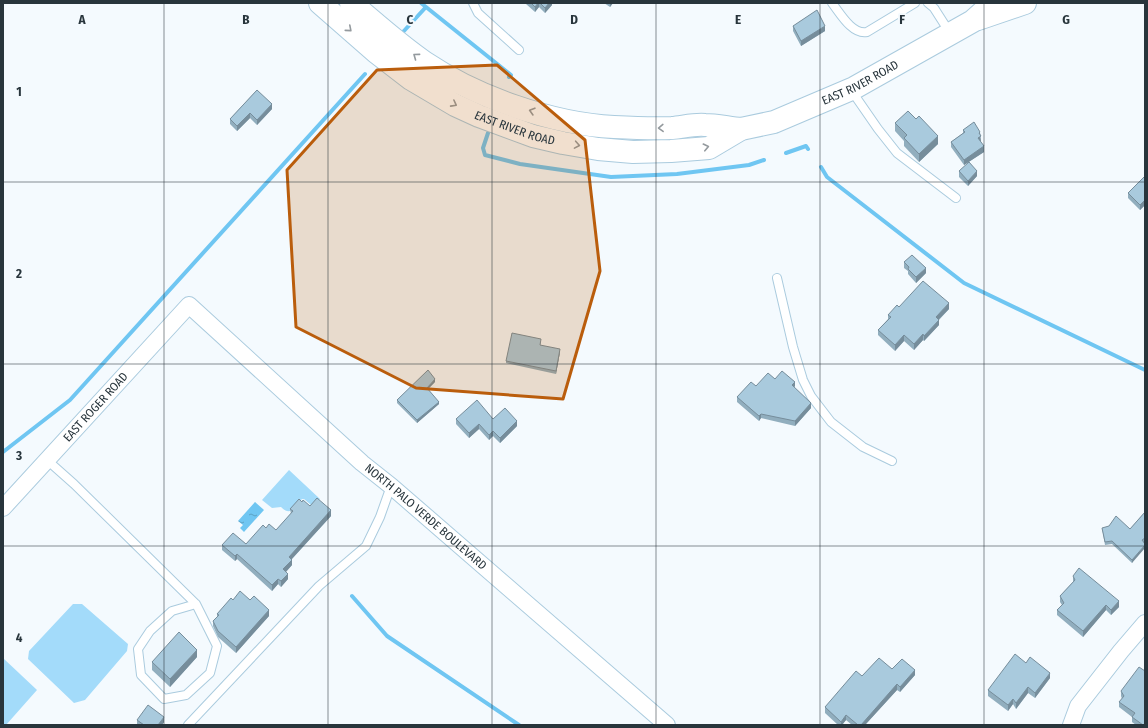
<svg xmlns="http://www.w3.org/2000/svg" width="1148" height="728" font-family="'Fira Sans Condensed',sans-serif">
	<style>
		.green { fill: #a3dbfa }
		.water { fill: url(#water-ripples) }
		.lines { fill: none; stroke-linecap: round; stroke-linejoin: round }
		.stream { stroke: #6fc6f2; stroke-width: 4 }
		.service-casing { stroke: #aacbde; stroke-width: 10 }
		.minor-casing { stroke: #aacbde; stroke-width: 18 }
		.primary-casing { stroke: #aacbde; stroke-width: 24 }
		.service { stroke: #fff; stroke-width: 8 }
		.minor { stroke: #fff; stroke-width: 16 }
		.primary { stroke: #fff; stroke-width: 22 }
		.wall { fill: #91aebe }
		.shaded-wall { fill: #768d9b }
		.building { fill: #a9cadd; stroke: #768d9b }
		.oneway { stroke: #949a9e }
		.marked { fill: #ba5d0c; fill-opacity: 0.2; stroke: #ba5d0c; stroke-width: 3; stroke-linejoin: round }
		.grid { fill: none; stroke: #28353c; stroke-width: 1; stroke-opacity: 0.55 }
		.labels { text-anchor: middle; stroke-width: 4; stroke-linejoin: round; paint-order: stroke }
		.street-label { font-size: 12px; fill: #28353c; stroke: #f4fafe }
		.grid-label { font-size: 13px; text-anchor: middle; font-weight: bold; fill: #28353c; stroke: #f4fafe; stroke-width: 4; stroke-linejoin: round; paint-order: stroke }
	</style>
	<defs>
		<pattern id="water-ripples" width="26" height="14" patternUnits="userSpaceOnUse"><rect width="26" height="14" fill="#6fc6f2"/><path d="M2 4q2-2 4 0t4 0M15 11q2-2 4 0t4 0" fill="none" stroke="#5ba2c5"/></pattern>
	</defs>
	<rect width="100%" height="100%" fill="#f4fafe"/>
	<!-- green -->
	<path class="green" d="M289,470L320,499L318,501L316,500L311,505L304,499H302C294,507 291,517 281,507L272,508L262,500Z
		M73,604H82L128,644L127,651L85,700L74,703L28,659L29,651Z
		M3,658L37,690L6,725H3Z"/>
	<!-- water -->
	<path class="water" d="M255,502L264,510L244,532L240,528L243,525L238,521Z"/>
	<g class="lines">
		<!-- stream -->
		<path class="stream" d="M421,3L511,75L509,77
			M403,32L426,7
			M488,133L483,148L485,155L520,164L611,177L677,174L749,165L764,160
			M786,153L806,146L808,149
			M821,167L827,177L964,283L1145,370
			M3,452L70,400L365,74
			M352,596L387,636L519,725"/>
		<!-- service casing -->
		<g class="service-casing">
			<path id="service" d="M473,3L478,13L519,50
				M832,3C840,13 852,35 867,32L915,3
				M928,3L934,8L950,33
				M851,90L878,129L897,153L956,198
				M777,278L793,347L803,380L811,396L831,422L863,447L892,461
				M47,460L74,484L196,604L217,646L210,673L186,695L164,699L141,675L138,649L150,631L172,611L196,604
				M188,725L319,586L366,546L380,517L391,486"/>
		</g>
		<!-- minor casing -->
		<g class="minor-casing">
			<g id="minor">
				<path id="s1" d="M3,508L189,305L362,463L391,486L667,725"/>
				<path d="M1071,725L1078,706L1121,651L1145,623"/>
			</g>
		</g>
		<!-- primary casing -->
		<g class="primary-casing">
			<g id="primary">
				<path id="s2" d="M320,3L376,52L411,79L455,105L479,116L533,136L563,143L598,149L633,152L671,151L709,148L741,129L774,122L854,88L973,21L993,3"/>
				<path d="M351,3C375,23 398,44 424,62C476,97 552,124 614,127C633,128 653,129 672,128C683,127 694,124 705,125C717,125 729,128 741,129"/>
				<path d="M978,19L1025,3"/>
			</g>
		</g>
		<!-- service -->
		<use href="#service" class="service"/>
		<!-- minor -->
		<use href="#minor" class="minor"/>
		<!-- primary -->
		<use href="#primary" class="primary"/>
	</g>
	<!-- wall -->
	<path class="wall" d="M526,3H552V5L545,13L539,7L535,12L526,4Z
		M604,3H613L610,7Z
		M793,26L825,31L801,46L793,31Z
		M257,90L272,109L257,125L250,118L237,131L230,124V119Z
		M895,123L938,144L919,162L904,146V141L895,131Z
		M963,130L980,135V141L984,152L964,165L951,147V142L963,133Z
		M959,171L977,176L968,186L959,177Z
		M1128,193L1145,205L1140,210L1128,198Z
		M904,262L926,273L916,283L908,274V271L904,268Z
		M899,307L949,309L939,320V325L924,341L923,340L914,350L904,341L895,351L878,335V330L888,319V315Z
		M541,342L540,345L560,352L556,374L506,363V361Z
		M775,379L795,386L794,387L811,408L795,426L761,418L759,421L737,402V397L756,386Z
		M435,382L428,389L439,404L417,423L397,403V400Z
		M456,419H493L517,426L500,443L493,436L489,440L479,429L469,438L456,424Z
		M302,502L310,506L331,516L292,559V565L286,572L288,579L281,587L278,584L272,591L237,559L235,561L222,550V545L246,544L266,528L276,530L291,514L290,509Z
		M1145,512V540L1132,563L1112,544L1105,545L1102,528L1130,529Z
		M1073,576L1119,607L1111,615L1106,610L1083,637L1057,615V610L1062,605L1060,602V596L1073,582Z
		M233,600H250L269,616L236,653L218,637L213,626V621L217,617V614Z
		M197,657L170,687L152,670V662Z
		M1026,663L1050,678L1035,698L1028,693L1016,709L1013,704L1008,711L988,696V690Z
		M892,669L915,675L900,692L897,690L865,725H852L846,720L842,725H838L825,713V707L862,676Z
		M1121,691L1145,725H1136L1132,722V717L1119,707V702L1122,699L1121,696Z
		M137,720L164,722L162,725H137Z"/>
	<!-- shaded-wall -->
	<path class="shaded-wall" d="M538,3H539V7L535,12V7Z
		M549,3H552V5L545,13V8Z
		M610,3H613L610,7Z
		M825,26V31L801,46V41Z
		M272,104V109L257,125V120Z
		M250,113V118L237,131V126Z
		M980,132L981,141L978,143V138L979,133Z
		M938,136V144L919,162V154Z
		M984,146V152L964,165V160Z
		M977,171V176L968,186V181Z
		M1145,200V205L1140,210V205Z
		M926,268V273L916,283V277Z
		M949,303V309L936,322V317Z
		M939,320V325L924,341V336Z
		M923,334V340L914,350V344Z
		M904,335V341L895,351V345Z
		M560,349V352L556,374V371Z
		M435,379V382L427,390V388Z
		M795,382V386L792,390V385Z
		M439,402V404L417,423V420Z
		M811,403V408L795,426V421Z
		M761,414V418L759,421V416Z
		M517,421V426L500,443V438Z
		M479,424V429L469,438V433Z
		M493,431V436L489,440V435Z
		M331,510V516L289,562V557Z
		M1145,545V548L1132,563V560Z
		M237,554V559L235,561V556Z
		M292,560V565L283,575V569Z
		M288,574V579L281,587V581Z
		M278,579V584L272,591V585Z
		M1119,601V607L1111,615V610Z
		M1106,605V610L1083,637V631Z
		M269,610V616L236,653V647Z
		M197,650V657L170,687V679Z
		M915,670V675L900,692V687Z
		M1050,673V678L1035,698V693Z
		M897,684V690L865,725H861Z
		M1028,687V693L1016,709V703Z
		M1013,699V704L1008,711V705Z
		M846,715V720L842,725H841V722Z
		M164,717V722L162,725H158Z"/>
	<!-- building -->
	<path class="building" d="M531,3H538L535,7Z
		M540,3H549L545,8Z
		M817,10L825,26L801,41L793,26Z
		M257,90L272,104L257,120L250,113L237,126L230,119Z
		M908,111L916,119L919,116L938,136L919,154L904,138L907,135L895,123Z
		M974,122L980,132L979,133L981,136L978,138L984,146L964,160L951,142L965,132L963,130Z
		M969,162L977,171L968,181L959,171Z
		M1145,176V200L1140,205L1128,193Z
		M912,255L926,268L916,277L908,269L909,267L904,262Z
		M923,281L949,303L936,317L939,320L924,336L923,334L914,344L904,335L895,345L878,330L891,317L888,315L897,305L899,307Z
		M512,333L541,339L540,345L560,349L556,371L506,361Z
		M428,370L435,379L427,388L439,402L417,420L397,400Z
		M782,371L795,382L792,385L811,403L795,421L761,414L759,416L737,397L751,382L756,386L768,373L775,379Z
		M477,400L493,419L505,408L517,421L500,438L493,431L489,435L479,424L469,433L456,419Z
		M317,498L331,510L289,557L292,560L283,569L288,574L281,581L278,579L272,585L237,554L235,556L222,545L233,533L246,544L263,525L266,528L269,524L276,530L293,511L290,509L299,499L302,502L303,500L310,506Z
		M1145,512V538L1142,540L1145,544V545L1132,560L1112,541L1105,542L1102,528L1109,526L1116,516L1130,529Z
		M1079,568L1119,601L1111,610L1106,605L1083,631L1057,610L1064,603L1060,596L1075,580L1073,576Z
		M240,591L250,600L254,596L269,610L236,647L218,631L213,621L219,615L217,614L231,598L233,600Z
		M179,632L197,650L170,679L152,662Z
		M1015,654L1026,663L1030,657L1050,673L1035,693L1028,687L1016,703L1013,699L1008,705L988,690Z
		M879,658L892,669L902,659L915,670L900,687L897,684L861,725H858L846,715L841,722L825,707L856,671L862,676Z
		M1139,667L1145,671V725H1143L1132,717L1135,713L1119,702L1124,696L1121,691Z
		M148,705L164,717L158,725H144L137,720Z"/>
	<!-- one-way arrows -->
	<defs><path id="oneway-chevron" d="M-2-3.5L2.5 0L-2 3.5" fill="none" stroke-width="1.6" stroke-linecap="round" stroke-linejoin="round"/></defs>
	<g class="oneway">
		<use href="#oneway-chevron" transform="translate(349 29) rotate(41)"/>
		<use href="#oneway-chevron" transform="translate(416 56) rotate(-144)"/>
		<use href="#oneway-chevron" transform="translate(454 104) rotate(28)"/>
		<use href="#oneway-chevron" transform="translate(532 111) rotate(-164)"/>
		<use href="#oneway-chevron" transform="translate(661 128) rotate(178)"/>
		<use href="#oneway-chevron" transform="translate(577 145) rotate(10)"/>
		<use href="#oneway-chevron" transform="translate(706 147) rotate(-13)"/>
	</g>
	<!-- marked area -->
	<path class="marked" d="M497,65L585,140L600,271L563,399L416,388L296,327L287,170L377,70Z"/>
	<!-- grid -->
	<path class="grid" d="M164,3V725M328,3V725M492,3V725M656,3V725M820,3V725M984,3V725M3,182H1145M3,364H1145M3,546H1145"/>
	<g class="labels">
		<!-- street labels -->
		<g class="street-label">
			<text dy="4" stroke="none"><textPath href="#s2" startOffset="597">EAST RIVER ROAD</textPath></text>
			<text dy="4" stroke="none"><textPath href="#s2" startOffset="234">EAST RIVER ROAD</textPath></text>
			<text dy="4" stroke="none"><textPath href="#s1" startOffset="137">EAST ROGER ROAD</textPath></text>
			<text dy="4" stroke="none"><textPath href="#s1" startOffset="593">NORTH PALO VERDE BOULEVARD</textPath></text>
		</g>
	</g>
	<g class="grid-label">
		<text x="82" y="24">A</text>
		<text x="246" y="24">B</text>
		<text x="410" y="24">C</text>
		<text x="574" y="24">D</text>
		<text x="738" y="24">E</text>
		<text x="902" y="24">F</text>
		<text x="1066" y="24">G</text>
		<text x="19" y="96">1</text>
		<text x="19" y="278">2</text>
		<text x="19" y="460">3</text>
		<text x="19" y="642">4</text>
	</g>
	<!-- border -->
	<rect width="1148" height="728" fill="none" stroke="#28353c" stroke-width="8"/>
</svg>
